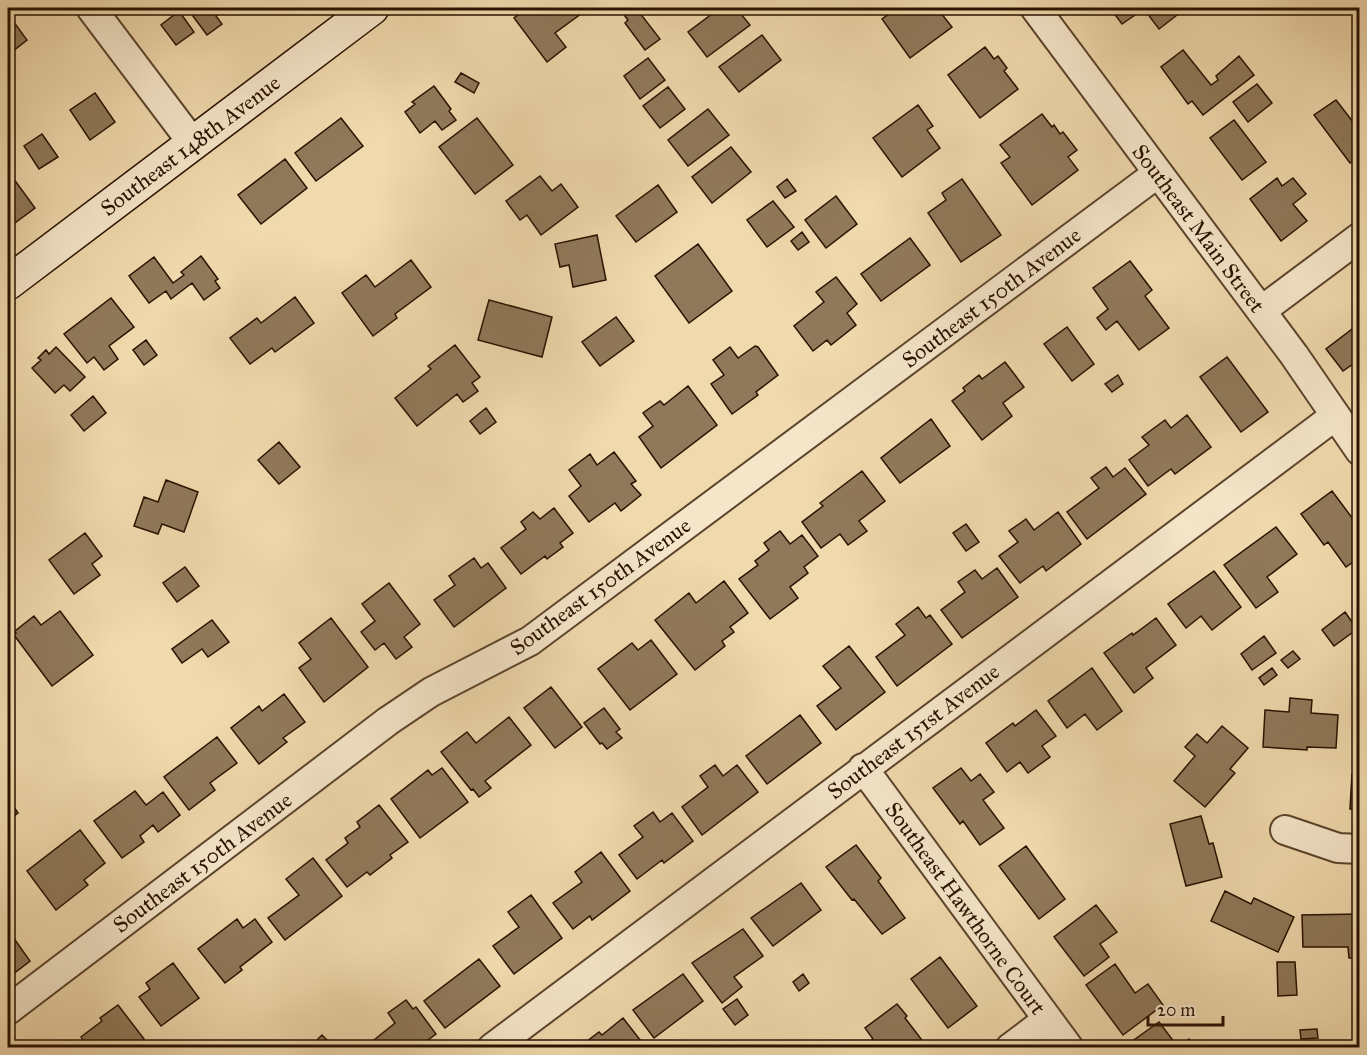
<svg xmlns="http://www.w3.org/2000/svg" width="1367" height="1055" font-family="'IM FELL Great Primer',serif">
	<style>
		.building { fill: #90795a; stroke: #291201; stroke-width: 1.5 }
		.lines { fill: none; stroke-linecap: round; stroke-linejoin: round }
		.minor-casing { stroke: #5b442c; stroke-width: 32 }
		.secondary-casing { stroke: #291201; stroke-width: 36 }
		.minor { stroke: #f5e6ca; stroke-width: 28 }
		.secondary { stroke: #f5e6ca; stroke-width: 33 }
		.labels { text-anchor: middle; stroke-width: 5; stroke-linejoin: round; paint-order: stroke }
		.street-label { font-size: 22px; fill: #291201; stroke: #f5e6ca }
	</style>
	<rect width="100%" height="100%" fill="#f0d9ad"/>
	<filter id="stains"><feTurbulence type="fractalNoise" baseFrequency=".00333" numOctaves="4"/><feColorMatrix values="0 0 0 0 .2 0 0 0 0 .09 0 0 0 0 .02 0 0 0 .5 -.17"/></filter>
	<radialGradient id="worn" r=".72"><stop offset=".6" stop-color="#630" stop-opacity="0"/><stop offset="1" stop-color="#630" stop-opacity=".3"/></radialGradient>
	<!-- building -->
	<path class="building" d="M187,8H228L216,16L222,24L207,35Z
		M527,8H589L555,33L566,47L547,62L514,18Z
		M626,8H636L660,39L645,50L625,23L628,20L621,11Z
		M720,8H736L750,25L707,57L688,32Z
		M897,8H937L952,27L910,58L882,19Z
		M1110,8H1133L1138,13L1122,24Z
		M1145,8H1186L1159,29L1144,9Z
		M179,11L194,32L176,45L161,25Z
		M8,14L27,40L8,55Z
		M762,35L781,60L739,92L719,67Z
		M985,47L994,59L998,56L1007,68L1004,71L1018,89L980,118L948,75Z
		M1183,50L1211,85L1218,80L1216,76L1239,56L1254,75L1203,115L1192,101L1188,104L1161,67Z
		M648,58L665,80L640,99L624,76Z
		M461,73L479,83L474,93L455,82Z
		M1257,84L1272,103L1248,122L1233,102Z
		M434,86L451,109L449,111L456,120L442,130L435,121L420,133L405,112L415,104L412,102Z
		M668,87L685,109L660,128L643,106Z
		M95,93L115,122L90,140L70,110Z
		M1336,100L1360,131V156L1350,163L1314,115Z
		M918,105L933,126L927,130L940,148L902,177L873,138Z
		M708,109L729,135L688,166L668,140Z
		M1042,114L1052,127L1054,125L1060,134L1063,132L1077,150L1068,157L1078,170L1032,205L1001,163L1010,157L1000,145Z
		M341,118L363,146L316,181L295,153Z
		M477,118L513,165L475,194L439,147Z
		M1234,120L1266,162L1242,180L1210,138Z
		M42,134L58,157L39,169L24,146Z
		M731,147L751,172L712,203L692,177Z
		M285,159L307,188L261,224L238,195Z
		M8,171L35,208L8,228Z
		M540,176L552,191L561,184L578,207L541,235L527,215L520,220L506,201Z
		M1277,178L1282,186L1293,178L1306,194L1293,204L1307,221L1281,241L1250,199Z
		M787,179L796,191L785,198L777,187Z
		M962,179L1001,235L961,262L928,213L946,200L942,193Z
		M658,185L677,212L636,242L616,216Z
		M836,196L857,224L826,248L805,220Z
		M773,201L794,227L767,247L747,220Z
		M802,232L809,242L798,250L791,241Z
		M597,235L606,280L573,287L569,265L560,267L555,244Z
		M910,238L930,265L881,301L861,274Z
		M698,244L732,291L689,323L655,276Z
		M201,256L218,279L215,281L220,288L204,300L192,283L171,299L166,291L149,303L129,276L154,257L173,283L184,275L181,272Z
		M411,260L431,287L395,314L397,318L373,336L342,293L366,275L375,287Z
		M1130,261L1152,290L1145,296L1169,328L1139,350L1117,321L1106,330L1097,318L1108,309L1093,288Z
		M836,277L857,304L847,313L856,325L831,345L827,340L813,351L794,326L824,302L816,292Z
		M295,297L314,323L275,352L272,348L250,364L230,338L257,318L261,323Z
		M111,298L134,327L109,346L118,359L104,370L94,357L87,363L64,334Z
		M489,300L552,317L542,357L478,340Z
		M616,317L634,341L600,366L582,342Z
		M1360,323V359L1343,371L1326,349Z
		M1067,327L1094,364L1072,381L1044,344Z
		M146,340L157,355L144,365L133,350Z
		M455,345L480,377L472,383L478,391L463,402L457,394L417,426L395,398L431,369L428,366Z
		M755,346L758,347L778,375L756,392L758,395L732,414L711,384L724,375L713,360L730,347L738,358Z
		M56,347L85,377L70,391L64,385L55,393L32,368L41,360L38,358L46,350L49,354Z
		M1227,357L1268,412L1241,432L1200,377Z
		M1005,362L1024,387L1003,403L1012,416L982,440L952,401L965,391L963,388L979,375L982,379Z
		M1118,375L1123,384L1112,392L1105,384Z
		M688,386L717,425L661,468L639,437L653,426L643,413L660,401L664,405Z
		M93,396L106,413L84,431L71,415Z
		M486,408L496,422L480,434L470,421Z
		M1187,415L1211,447L1175,474L1171,469L1148,486L1129,460L1149,445L1142,437L1165,420L1171,428Z
		M931,419L950,446L900,483L881,458Z
		M279,442L300,467L279,484L258,460Z
		M614,452L636,481L631,484L641,495L621,511L615,503L589,522L569,496L581,486L569,470L590,454L597,465Z
		M1106,467L1113,477L1125,468L1146,494L1087,539L1067,512L1099,488L1091,478Z
		M862,471L885,501L859,521L867,531L848,545L840,534L821,548L802,522L823,506L820,503Z
		M166,480L198,492L184,532L162,524L158,534L134,526L144,497L158,502Z
		M1332,491L1356,523L1353,525L1360,534V557L1346,567L1328,542L1324,545L1301,514Z
		M554,508L573,533L560,543L563,547L547,559L545,556L521,574L501,548L526,529L521,522L533,512L540,519Z
		M1058,512L1081,544L1046,571L1043,566L1020,583L999,556L1018,542L1009,531L1026,519L1034,530Z
		M966,524L979,542L966,551L953,533Z
		M1276,527L1297,554L1267,577L1278,592L1256,608L1224,565Z
		M780,531L790,544L802,535L818,556L804,567L808,573L790,587L798,598L770,619L739,579L758,565L755,561L769,550L764,543Z
		M85,533L102,556L92,564L100,575L74,594L49,560Z
		M474,558L481,568L488,563L506,588L454,627L434,600L455,585L449,576Z
		M185,567L199,586L177,602L163,583Z
		M997,568L1018,597L962,638L941,610L965,592L958,582L975,570L982,579Z
		M1214,571L1241,607L1212,630L1201,616L1186,628L1168,604Z
		M724,581L748,613L730,627L734,632L722,641L725,646L695,670L655,620L689,593L696,603Z
		M389,583L420,624L404,637L412,647L396,659L384,643L375,650L361,632L375,621L362,604Z
		M918,607L926,618L930,615L952,644L897,686L876,657L905,635L896,624Z
		M60,611L93,655L52,686L14,635L16,633L15,631L34,616L41,625Z
		M1345,612L1357,629L1334,646L1322,630Z
		M331,618L368,667L324,702L299,668L311,659L299,643Z
		M1156,618L1176,645L1146,668L1153,678L1134,693L1104,653L1132,633L1133,635Z
		M212,620L229,642L208,657L202,649L182,663L172,649Z
		M1264,636L1276,653L1252,670L1241,654Z
		M651,640L677,674L630,710L598,669L632,643L638,650Z
		M849,646L885,692L836,730L817,706L841,688L823,666Z
		M1293,651L1300,659L1288,668L1281,660Z
		M1092,668L1122,711L1097,730L1085,714L1067,728L1048,701Z
		M1272,668L1277,675L1264,685L1259,678Z
		M551,687L582,727L555,748L524,708Z
		M284,694L305,722L283,738L287,742L259,764L231,728L259,706L262,711Z
		M1290,698L1312,700L1311,713L1338,715L1336,748L1307,747V750L1263,747L1265,710L1289,712Z
		M604,708L620,729L616,732L622,738L607,749L602,743L600,744L584,723Z
		M1036,710L1056,736L1042,746L1050,757L1028,773L1020,762L1007,772L986,743L1013,723L1015,726Z
		M800,715L821,743L767,784L746,756Z
		M509,717L531,745L485,781L491,788L479,797L473,789L471,790L441,752L467,732L476,743Z
		M1222,726L1248,748L1230,769L1235,773L1205,807L1174,781L1195,756L1185,747L1197,734L1207,743Z
		M217,737L237,763L210,783L215,790L189,810L164,777Z
		M715,765L723,776L737,765L758,792L702,835L682,807L708,787L700,776Z
		M442,768L468,802L420,838L391,799L428,770L432,775Z
		M961,768L971,781L980,774L994,792L983,800L1004,828L980,845L963,821L960,824L933,788Z
		M1352,774H1360V809H1350Z
		M135,791L146,805L163,792L180,815L158,832L153,825L140,836L144,842L122,858L94,821Z
		M8,798L18,813L8,820Z
		M379,805L408,842L390,855L392,858L370,875L367,872L347,887L326,860L348,843L345,838L360,827L357,822Z
		M653,812L660,822L672,813L693,841L664,863L662,860L637,879L619,855L643,837L634,826Z
		M1201,816L1209,844L1213,843L1222,877L1186,886L1170,824Z
		M80,830L105,863L84,880L88,885L56,910L27,871Z
		M856,845L881,878L878,881L905,918L882,934L854,899L852,900L826,867Z
		M1026,846L1065,899L1039,919L999,866Z
		M601,852L630,891L592,920L590,916L573,929L553,903L582,882L575,872Z
		M313,858L342,896L285,940L268,918L299,895L286,879Z
		M801,883L821,910L773,946L751,918Z
		M1225,891L1251,904L1254,898L1294,917L1278,952L1211,921Z
		M531,895L562,938L514,974L493,946L519,927L508,912Z
		M1096,905L1117,932L1100,944L1109,957L1084,976L1054,937Z
		M1360,914V958H1349L1348,947H1303L1302,915Z
		M237,919L243,928L255,919L272,942L240,967L242,970L225,983L198,949Z
		M743,929L763,956L734,977L742,987L722,1003L692,963Z
		M8,930L30,961L8,978Z
		M940,957L977,1006L948,1028L911,979Z
		M479,959L500,986L445,1028L424,1001Z
		M1277,962H1295L1297,995L1278,996Z
		M173,963L199,998L161,1026L139,997L150,989L146,983Z
		M1115,964L1135,993L1148,984L1163,1005L1123,1035L1086,985Z
		M683,974L703,1001L654,1038L633,1010Z
		M803,974L809,983L799,991L793,982Z
		M737,999L748,1015L735,1025L723,1009Z
		M406,1000L413,1009L416,1007L436,1034L417,1048H364L395,1023L388,1013Z
		M897,1004L907,1016L905,1018L928,1048H862L873,1039L865,1028Z
		M118,1005L144,1039L133,1048H77L84,1042L81,1037L102,1021L100,1018Z
		M623,1018L644,1045L641,1048H578L599,1032L602,1035Z
		M1159,1022L1178,1047L1189,1039L1195,1048H1134L1131,1042Z
		M1317,1029L1318,1038L1301,1039L1300,1030Z
		M322,1035L335,1048H309Z"/>
	<g class="lines">
		<!-- minor casing -->
		<g class="minor-casing">
			<path id="minor" d="M91,8L192,142
				M1035,8L1294,355L1360,451
				M1261,311L1360,237
				M863,768L1069,1048
				M1285,830L1338,848L1360,849
				M8,1010L388,721L431,692L530,641L1158,173
				M492,1048L1335,416
				M1010,1048L1047,1020"/>
		</g>
		<!-- secondary casing -->
		<g class="secondary-casing">
			<path id="secondary" d="M8,283L372,8"/>
		</g>
		<!-- minor -->
		<use href="#minor" class="minor"/>
		<!-- secondary -->
		<use href="#secondary" class="secondary"/>
	</g>
	<g class="labels">
		<!-- street labels -->
		<g class="street-label">
			<text transform="translate(190 145) rotate(-37)" y="8">Southeast 148th Avenue</text>
			<text transform="translate(1199 228) rotate(53)" y="8">Southeast Main Street</text>
			<text transform="translate(991 297) rotate(-37)" y="8">Southeast 150th Avenue</text>
			<text transform="translate(600 586) rotate(-36)" y="8">Southeast 150th Avenue</text>
			<text transform="translate(913 731) rotate(-37)" y="8">Southeast 151st Avenue</text>
			<text transform="translate(202 862) rotate(-37)" y="8">Southeast 150th Avenue</text>
			<text transform="translate(966 908) rotate(54)" y="8">Southeast Hawthorne Court</text>
		</g>
	</g>
	<!-- margin -->
	<rect width="1367" height="1055" fill="none" stroke="#f0d9ad" stroke-width="30"/>
	<rect x="9" y="9" width="1349" height="1037" fill="none" stroke="#291201" stroke-width="3"/>
	<rect x="15" y="15" width="1337" height="1025" fill="none" stroke="#291201" stroke-width="1.5"/>
	<!-- scale -->
	<path d="M1148 1016v9h75v-9" fill="none" stroke="#291201" stroke-width="3"/>
	<text x="1157" y="1016" font-size="18" fill="#291201" stroke="#f5e6ca" stroke-width="4.5" paint-order="stroke">20 m</text>
	<rect width="100%" height="100%" filter="url(#stains)"/>
	<rect width="100%" height="100%" fill="url(#worn)"/>
</svg>
